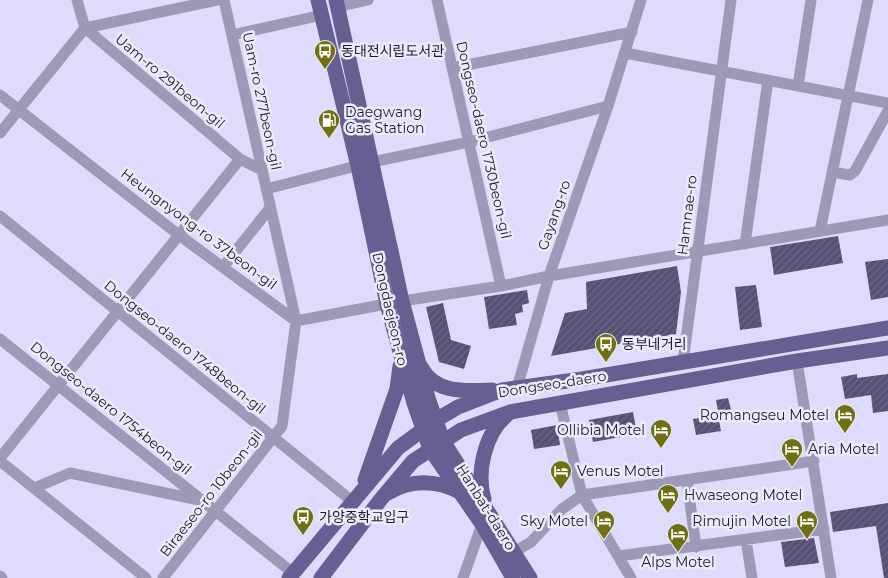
<svg xmlns="http://www.w3.org/2000/svg" width="888" height="578" font-family="Montserrat,'Noto Sans KR',sans-serif">
	<style>
		.building { fill: url(#building-hatch) }
		.lines { fill: none; stroke-linecap: round; stroke-linejoin: round }
		.minor { stroke: #9c9ab7; stroke-width: 11 }
		.major { stroke: #665f92; stroke-width: 15 }
		.labels { text-anchor: middle; stroke-width: 5; stroke-linejoin: round; paint-order: stroke }
		.poi-label { font-size: 14px; fill: #1e1c2b; stroke: #ecebfc; text-anchor: start }
		.street-label { font-size: 14px; fill: #1e1c2b; stroke: #ecebfc }
	</style>
	<defs>
		<pattern id="building-hatch" width="6" height="6" patternUnits="userSpaceOnUse" patternTransform="scale(1.25)"><rect width="6" height="6" fill="#555175"/><path d="M-1 1l2-2M0 6l6-6M5 7l2-2" fill="none" stroke="#6a6684"/></pattern>
	</defs>
	<rect width="100%" height="100%" fill="#dedbfd"/>
	<!-- building -->
	<path class="building" d="M838,236L843,263L774,275L770,247Z
		M888,259V297L871,300L865,262Z
		M677,266L681,292L676,334L551,356L565,313L587,309L586,282Z
		M756,285L762,327L740,330L735,287Z
		M527,290L529,303L522,305L523,312L515,314L517,325L489,329L484,297Z
		M443,303L451,340L471,346L464,369L439,362L426,307Z
		M857,374V378L888,374V411L873,413L871,395L845,399L841,377Z
		M728,398L732,414L719,416L716,400Z
		M633,412L637,434L593,442L589,420Z
		M718,415L721,431L696,435L693,419Z
		M557,425L560,445L534,449L531,430Z
		M888,503V578H884L876,526L833,532L830,512Z
		M814,538L819,563L785,567L781,542Z"/>
	<g class="lines">
		<!-- minor -->
		<path class="minor" d="M77,0L85,28L240,159L262,170
			M437,0L501,286
			M337,7L368,0
			M232,35L322,15
			M625,53L888,103
			M452,68L632,32
			M798,86L811,0
			M0,95L179,235L296,321L402,301L501,286L549,276L888,220
			M0,133L85,28L217,0
			M832,172L850,175L855,171L888,111
			M266,189L372,162L469,142L608,106
			M0,216L352,501
			M820,231L868,0
			M745,244L768,80
			M223,267L270,208
			M0,339L293,573
			M797,361L831,578
			M683,362L731,0
			M517,388L549,276L608,106L641,0
			M560,403L582,495L631,578
			M0,458L240,159
			M0,461L146,578
			M687,480L696,547
			M34,488L70,473L199,500
			M746,540L752,578
			M514,552L531,542L562,509L582,495L814,461
			M618,556L824,529
			M0,576L2,578
			M163,578L282,426L296,321L224,0
			M463,578L482,524"/>
		<!-- major -->
		<path class="major" d="M318,0L358,166L387,304L414,403L430,449L482,524L513,578
			M336,0L402,301L428,398L443,441L530,578
			M421,367C435,394 465,391 492,390
			M365,480L397,389L400,366
			M388,493C410,479 437,480 460,492
			M484,499C476,472 485,433 507,415
			M289,578L398,448L436,420L458,407L502,390L582,379L888,328
			M321,578L381,499L413,461L461,430L510,412L797,361L888,348"/>
	</g>
	<!-- icons -->
	<defs>
		<g id="bus-pin" transform="scale(1.125)"><path d="M0 17L-7.5 6A9.5 9.5 0 1 1 7.5 6Z" fill="#706f11" stroke="#ecebfc"/><path d="M-5-6H5V4H4V6H2V4H-2V6H-4V4H-5ZM-3.5-4V0h7V-4ZM-3.5 1.2v1.5H-2V1.2ZM2 1.2v1.5H3.5V1.2Z" fill="#fff"/></g>
		<g id="fuel-pin" transform="scale(1.125)"><path d="M0 17L-7.5 6A9.5 9.5 0 1 1 7.5 6Z" fill="#706f11" stroke="#ecebfc"/><path d="M-5.5-6h7V0h2V4h1.3V-2.5L3-4.5l.8-.8L6-3V5H2.5V1h-1V6h-7ZM-4.2-4.7v3.2H.2V-4.7Z" fill="#fff"/></g>
		<g id="hotel-pin" transform="scale(1.125)"><path d="M0 17L-7.5 6A9.5 9.5 0 1 1 7.5 6Z" fill="#706f11" stroke="#ecebfc"/><path d="M-6-4.5h1.5V1H6V5H4.5V3h-9V5H-6ZM-4 0a1.8 1.8 0 1 1 3.6 0ZM.5 0V-2.5h3Q6-2.5 6 0Z" fill="#fff"/></g>
	</defs>
	<g fill-rule="evenodd">
		<use href="#bus-pin" x="325" y="51"/>
		<use href="#fuel-pin" x="329" y="120"/>
		<use href="#bus-pin" x="606" y="344"/>
		<use href="#hotel-pin" x="845" y="415"/>
		<use href="#hotel-pin" x="661" y="430"/>
		<use href="#hotel-pin" x="792" y="449"/>
		<use href="#hotel-pin" x="561" y="471"/>
		<use href="#hotel-pin" x="668" y="495"/>
		<use href="#bus-pin" x="303" y="517"/>
		<use href="#hotel-pin" x="604" y="521"/>
		<use href="#hotel-pin" x="807" y="521"/>
		<use href="#hotel-pin" x="678" y="534"/>
	</g>
	<g class="labels">
		<!-- poi labels -->
		<g class="poi-label">
			<text x="341" y="56">동대전시립도서관</text>
			<text x="345" y="117">Daegwang<tspan x="345" dy="16">Gas Station</tspan></text>
			<text x="622" y="349">동부네거리</text>
			<text x="829" y="420" text-anchor="end">Romangseu Motel</text>
			<text x="645" y="435" text-anchor="end">Ollibia Motel</text>
			<text x="808" y="454">Aria Motel</text>
			<text x="577" y="476">Venus Motel</text>
			<text x="684" y="500">Hwaseong Motel</text>
			<text x="319" y="522">가양중학교입구</text>
			<text x="588" y="526" text-anchor="end">Sky Motel</text>
			<text x="791" y="526" text-anchor="end">Rimujin Motel</text>
			<text x="678" y="567" text-anchor="middle">Alps Motel</text>
		</g>
		<!-- street labels -->
		<g class="street-label">
			<text transform="translate(170 81) rotate(40)" y="5">Uam-ro 291beon-gil</text>
			<text transform="translate(262 101) rotate(78)" y="5">Uam-ro 277beon-gil</text>
			<text transform="translate(484 140) rotate(77)" y="5">Dongseo-daero 1730beon-gil</text>
			<text transform="translate(554 215) rotate(-71)" y="5">Gayang-ro</text>
			<text transform="translate(687 215) rotate(-83)" y="5">Hamnae-ro</text>
			<text transform="translate(199 229) rotate(37)" y="5">Heungnyong-ro 37beon-gil</text>
			<text transform="translate(390 309) rotate(77)" y="5">Dongdaejeon-ro</text>
			<text transform="translate(185 347) rotate(39)" y="5">Dongseo-daero 1748beon-gil</text>
			<text transform="translate(552 384) rotate(-9)" y="5">Dongseo-daero</text>
			<text transform="translate(111 408) rotate(39)" y="5">Dongseo-daero 1754beon-gil</text>
			<text transform="translate(211 493) rotate(-52)" y="5">Biraeseo-ro 10beon-gil</text>
			<text transform="translate(486 507) rotate(58)" y="5">Hanbat-daero</text>
		</g>
	</g>
</svg>
